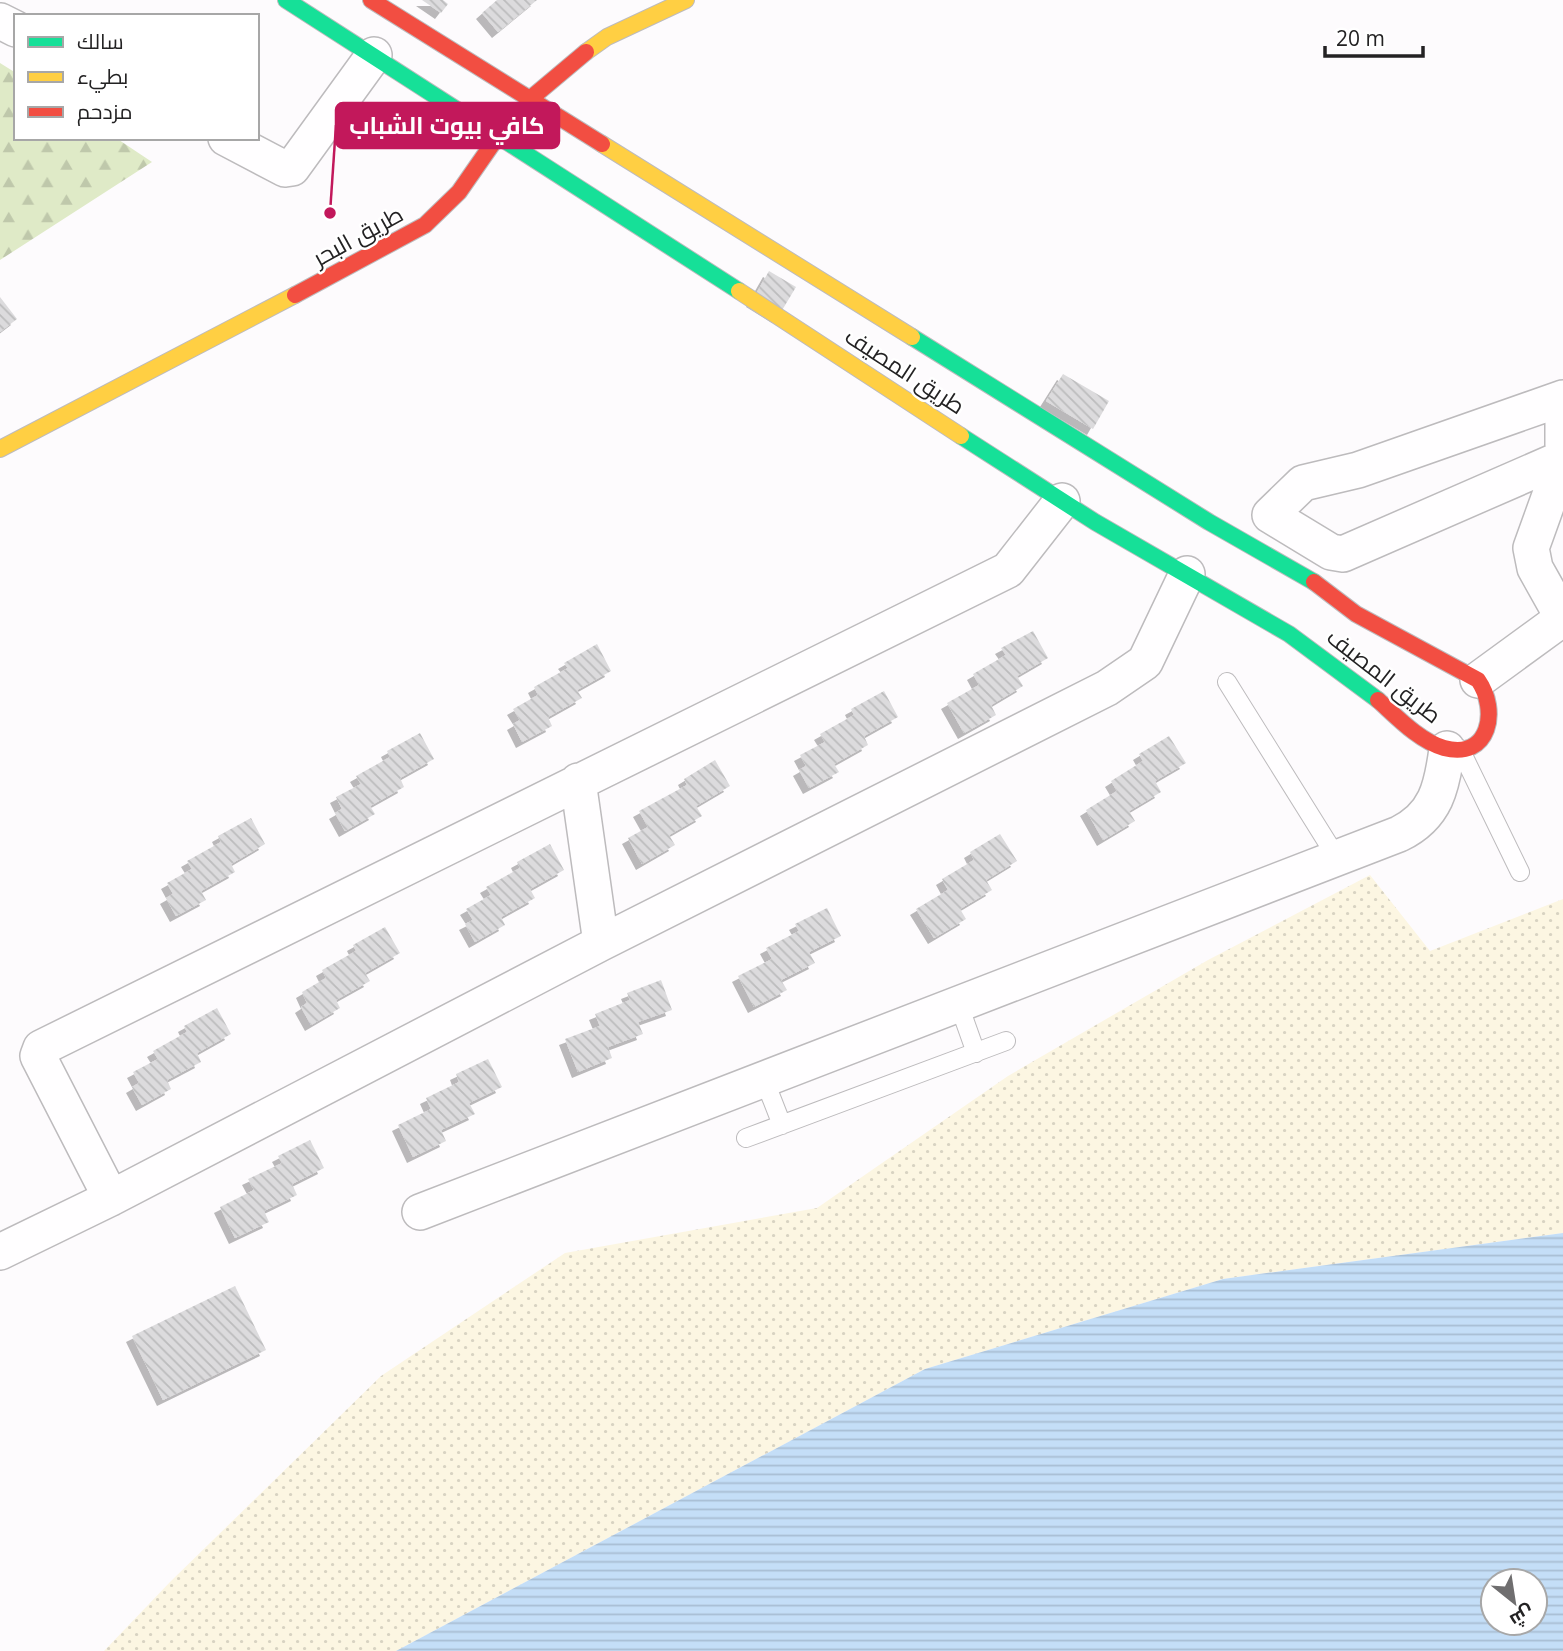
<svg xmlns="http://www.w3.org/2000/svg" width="1563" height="1651" font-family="'Open Sans',Cairo,sans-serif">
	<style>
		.forest { fill: url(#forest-firs) }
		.sand { fill: url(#sand-dots) }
		.water { fill: url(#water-rules); fill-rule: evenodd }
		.building { fill: url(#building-back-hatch); filter: url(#shadow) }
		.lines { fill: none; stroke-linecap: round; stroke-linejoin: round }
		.lane-casing { stroke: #bdbbbd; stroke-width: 20 }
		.street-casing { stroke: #bdbbbd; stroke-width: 38 }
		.fast-casing { stroke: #bdbbbd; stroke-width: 18 }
		.slow-casing { stroke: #bdbbbd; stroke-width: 18 }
		.jam-casing { stroke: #bdbbbd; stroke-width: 18 }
		.lane { stroke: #fffeff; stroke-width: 18 }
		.street { stroke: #fffeff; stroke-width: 35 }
		.fast { stroke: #16e098; stroke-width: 16 }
		.slow { stroke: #ffcf43; stroke-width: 16 }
		.jam { stroke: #f24e42; stroke-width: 16 }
		.labels { text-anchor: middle; stroke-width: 5; stroke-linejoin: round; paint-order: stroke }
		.street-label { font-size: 23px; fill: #232223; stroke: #fff }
		.leader { fill: none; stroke: #c2185b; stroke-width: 2.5 }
		.callout-dot { fill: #c2185b; stroke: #fff; stroke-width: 2.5 }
		.callout { fill: #c2185b; stroke: #c2185b; stroke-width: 2.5 }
		.callout-label { font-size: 24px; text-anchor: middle; font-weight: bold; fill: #fff }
	</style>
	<defs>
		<pattern id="forest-firs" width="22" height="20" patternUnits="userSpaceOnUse" patternTransform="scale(1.75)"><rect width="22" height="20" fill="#dfeac7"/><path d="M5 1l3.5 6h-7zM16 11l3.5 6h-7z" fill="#bfc8ab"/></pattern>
		<pattern id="sand-dots" width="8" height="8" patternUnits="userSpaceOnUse" patternTransform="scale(1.75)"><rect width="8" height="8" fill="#fcf6e2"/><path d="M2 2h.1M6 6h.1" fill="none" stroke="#d8d3c2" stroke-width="1.8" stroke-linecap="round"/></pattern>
		<pattern id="water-rules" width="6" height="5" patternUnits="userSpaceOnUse" patternTransform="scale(1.75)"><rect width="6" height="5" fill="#c4def7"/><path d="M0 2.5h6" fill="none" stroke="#a8bed3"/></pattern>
		<pattern id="building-back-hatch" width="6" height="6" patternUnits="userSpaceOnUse" patternTransform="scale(1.75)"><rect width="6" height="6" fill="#dcdbdd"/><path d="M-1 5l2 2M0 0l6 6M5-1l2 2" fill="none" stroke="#bcbcbd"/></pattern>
		<filter id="shadow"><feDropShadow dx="-6" dy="6" stdDeviation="0" flood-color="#0004"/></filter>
	</defs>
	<rect width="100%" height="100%" fill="#fdfbfd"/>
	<!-- forest -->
	<path class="forest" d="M0,63L16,73V138H116L152,162L0,260Z"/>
	<!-- sand -->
	<path class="sand" d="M1370,875L1430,951L1563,899V1233L1223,1279L925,1369L396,1651H104L170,1582L381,1376L565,1253L817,1208L1008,1076L1208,960Z"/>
	<!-- water -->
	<path class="water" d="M1563,1233V1651H396L925,1369L1223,1279ZM1493,1581H1535V1623H1493Z"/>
	<!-- building -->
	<path class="building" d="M422,0H443L448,4L441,13Z
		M497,0H537L498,32L482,13Z
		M769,271L796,287L778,317L752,301Z
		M0,297L17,319L0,332Z
		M1063,374L1109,401L1093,429L1046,401Z
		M1033,631L1048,658L1017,676L1023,686L991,705L996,715L964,733L947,703L979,685L973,674L1006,655L1001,648Z
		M597,644L611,671L577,690L582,698L548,717L552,726L522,742L513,724L520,720L513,709L538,695L534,687L568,668L564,663Z
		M884,691L898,717L864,736L868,745L834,764L839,772L809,788L799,770L806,766L800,755L825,742L820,734L854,715L851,709Z
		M420,733L434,759L400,778L404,787L370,806L375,814L345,831L335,813L342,809L336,797L361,784L356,776L390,757L387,751Z
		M1169,736L1186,763L1155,781L1161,792L1129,811L1135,821L1103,840L1086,810L1117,791L1111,781L1143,761L1139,754Z
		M715,760L730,786L696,806L702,816L669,835L675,845L642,864L628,838L648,827L639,811L687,785L684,779Z
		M251,818L265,844L231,864L235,872L201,891L206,900L176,916L166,898L173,894L167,883L192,869L187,861L221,842L218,836Z
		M1000,834L1017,861L986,880L992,890L960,909L966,919L934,938L916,909L948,890L942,879L974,860L970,852Z
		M550,844L564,870L530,889L535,898L501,917L505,925L475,942L465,924L473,920L466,909L491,895L486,887L520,868L517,862Z
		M827,908L841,936L809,952L815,963L781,980L787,990L754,1007L738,976L772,959L766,948L799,931L795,924Z
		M385,927L400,953L365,973L370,981L336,1000L340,1008L311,1025L301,1007L307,1003L302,992L326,978L322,970L356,951L353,945Z
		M661,980L672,1010L638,1022L643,1034L608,1047L612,1058L578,1072L565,1039L600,1026L595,1014L630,1000L627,993Z
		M217,1008L231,1034L197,1053L201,1062L167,1080L171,1089L142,1105L132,1087L139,1083L133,1072L158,1059L153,1051L187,1032L184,1026Z
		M488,1059L502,1087L469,1103L475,1114L441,1130L446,1141L413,1157L398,1125L431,1109L426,1098L459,1082L456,1074Z
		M310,1140L324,1168L292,1184L297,1195L264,1211L269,1222L235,1238L220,1207L254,1190L248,1179L282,1163L278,1156Z
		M235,1286L266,1350L163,1400L132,1336Z"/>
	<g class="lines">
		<!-- lane casing -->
		<g class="lane-casing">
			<path id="lane" d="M1227,682L1337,858
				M1460,749L1520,872
				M959,1005L976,1053
				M764,1079L782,1125
				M746,1138L1006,1041"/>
		</g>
		<!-- street casing -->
		<g class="street-casing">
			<path id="street" d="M0,21L16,29
				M226,138L285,169L292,168L374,55
				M1563,398L1358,470L1303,483L1270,515L1331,552L1343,554L1563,458
				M1563,398V445
				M1062,501L1008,570L41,1048L38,1056L111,1198L601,943L1107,688L1145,662L1187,574
				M1563,618L1535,568L1531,548L1563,459
				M1478,680L1563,618
				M578,781L601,943
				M420,1212L1399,834C1436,816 1442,787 1447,749
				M0,1252L111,1198"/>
		</g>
		<!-- fast casing -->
		<g class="fast-casing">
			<path id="fast" d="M286,0L739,291
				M912,337L1209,522L1314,582
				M961,436L1095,522L1289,634L1378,700"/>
		</g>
		<!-- slow casing -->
		<g class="slow-casing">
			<path id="slow" d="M586,52L607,37L686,0
				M602,144L912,337
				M739,291L961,436
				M0,449L295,295"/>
		</g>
		<!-- jam casing -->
		<g class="jam-casing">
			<path id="jam" d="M371,0L602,144
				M295,295L425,225L459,192L500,133L512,126L530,99L586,52
				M1314,582L1356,614L1478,680C1499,710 1490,760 1444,748C1419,741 1396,716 1378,700"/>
		</g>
		<!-- lane -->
		<use href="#lane" class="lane"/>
		<!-- street -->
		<use href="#street" class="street"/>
		<!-- fast -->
		<use href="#fast" class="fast"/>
		<!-- slow -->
		<use href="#slow" class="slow"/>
		<!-- jam -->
		<use href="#jam" class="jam"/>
	</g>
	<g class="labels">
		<!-- street labels -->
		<g class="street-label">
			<text transform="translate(358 236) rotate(-29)" y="8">طريق البحر</text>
			<text transform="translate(905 371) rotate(33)" y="8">طريق المصيف</text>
			<text transform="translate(1384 676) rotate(38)" y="8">طريق المصيف</text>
		</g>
	</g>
	<!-- callouts -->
	<path class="leader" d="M330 213L336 125"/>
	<circle class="callout-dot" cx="330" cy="213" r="7"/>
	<rect class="callout" x="336" y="103" width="223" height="45" rx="7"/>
	<g class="callout-label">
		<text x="447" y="134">كافي بيوت الشباب</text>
	</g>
	<!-- legend -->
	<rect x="14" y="14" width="245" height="126" fill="#ffffff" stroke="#a7a7a7" stroke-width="2"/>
	<rect x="28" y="37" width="35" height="10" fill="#16e098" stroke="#a7a7a7" stroke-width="2"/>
	<text x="77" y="49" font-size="21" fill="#232223">سالك</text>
	<rect x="28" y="72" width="35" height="10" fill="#ffcf43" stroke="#a7a7a7" stroke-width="2"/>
	<text x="77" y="84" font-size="21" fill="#232223">بطيء</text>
	<rect x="28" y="107" width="35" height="10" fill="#f24e42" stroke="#a7a7a7" stroke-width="2"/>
	<text x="77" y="119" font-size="21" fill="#232223">مزدحم</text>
	<!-- north arrow -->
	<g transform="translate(1514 1602) rotate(150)"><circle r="33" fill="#ffffff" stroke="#a7a7a7" stroke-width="2"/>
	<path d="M0-5L12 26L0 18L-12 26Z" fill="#6f6e6f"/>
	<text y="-10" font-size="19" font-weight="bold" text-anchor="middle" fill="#232223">ش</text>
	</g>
	<!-- scale -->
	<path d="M1325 46v10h98v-10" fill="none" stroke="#232223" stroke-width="3.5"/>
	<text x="1336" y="46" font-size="21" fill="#232223" stroke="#ffffff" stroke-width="5" paint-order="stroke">20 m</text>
</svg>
